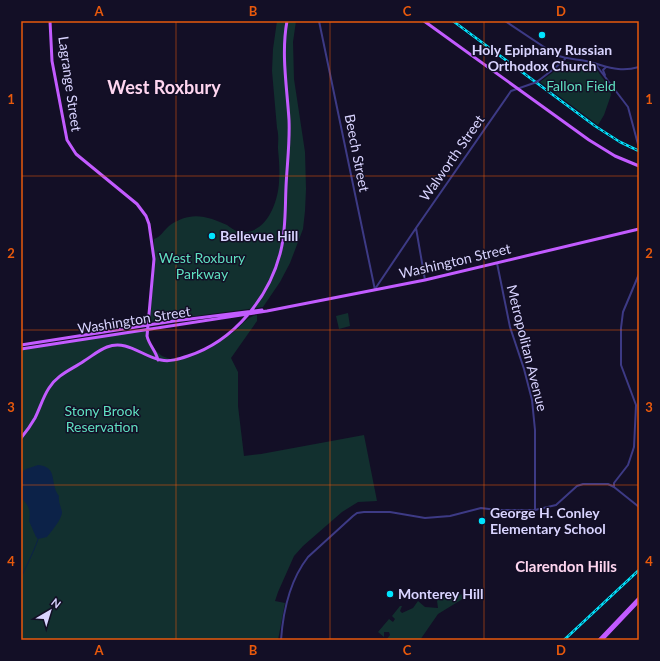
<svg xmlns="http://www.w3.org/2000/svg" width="660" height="661" font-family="Lato,sans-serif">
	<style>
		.green { fill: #12302f }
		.water { fill: #0c2248 }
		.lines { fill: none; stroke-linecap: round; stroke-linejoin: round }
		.stream { stroke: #0c2248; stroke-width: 1 }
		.minor { stroke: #3d3a85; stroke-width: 2 }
		.major { stroke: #c25bff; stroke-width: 3 }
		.rail-casing { stroke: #00e5ff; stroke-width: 2.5 }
		.rail { stroke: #130f26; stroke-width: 1; stroke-dasharray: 3; stroke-linecap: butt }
		.minor-bridge { stroke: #3d3a85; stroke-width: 2 }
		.grid { fill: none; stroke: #e8590c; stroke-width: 1; stroke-opacity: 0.55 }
		.poi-dot { fill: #00e5ff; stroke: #130f26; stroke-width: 1.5 }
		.labels { text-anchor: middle; stroke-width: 3; stroke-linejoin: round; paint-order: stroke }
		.poi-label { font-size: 14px; font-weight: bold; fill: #d9d4ff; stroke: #130f26; text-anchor: start }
		.street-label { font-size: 14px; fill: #d9d4ff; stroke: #130f26 }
		.park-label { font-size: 14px; fill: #5fe0c0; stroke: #130f26 }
		.neighbourhood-label { font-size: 15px; font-weight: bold; fill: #ffd6f0; stroke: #130f26 }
		.district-label { font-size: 18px; font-weight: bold; fill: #ffd6f0; stroke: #130f26 }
		.neatline { fill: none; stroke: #e8590c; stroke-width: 1.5 }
		.grid-label { font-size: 13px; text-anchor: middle; font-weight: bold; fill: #e8590c }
	</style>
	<rect width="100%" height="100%" fill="#130f26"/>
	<!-- green -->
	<path class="green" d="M277,21H296L293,42L294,79L305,152L306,189L305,211L303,229L290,263L280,282L263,307L150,322L154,270V239C161,237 164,230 169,226C174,222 182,218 189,217C201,214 216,220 227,225C231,228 235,231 240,232C266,235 278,203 279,182C280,171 279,160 278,149C278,141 279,136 277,128L272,71L273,49Z
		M567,62L593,66L596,69L610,88L611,95L604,115L598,125L540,82Z
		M348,313L350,326L339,329L336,316Z
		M257,315V321L231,358L238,372V406L244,456L261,454L364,435L377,501L358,502L342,512L303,546L294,556L278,592L275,601L285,603L278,640H21V350L149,330V340L155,350L162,356L170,359L195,354L226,336C239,332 243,317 257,315Z
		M436,593L469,595L438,614L420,640H386L390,635L389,632H384V637L378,632L389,619L393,622L395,619L392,616L400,606H402L400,611L402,613L413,608L418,601L425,607L438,608Z"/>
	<!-- water -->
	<path class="water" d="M38,465C59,467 49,483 59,496C58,502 61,506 62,512C62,519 51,532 47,537L38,539L36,537L29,521C31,511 29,505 21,498V473L26,469Z"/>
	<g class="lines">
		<!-- stream -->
		<path class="stream" d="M21,577C24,572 38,542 38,539"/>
		<!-- minor -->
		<path class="minor" d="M319,21L375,290
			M505,21L556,55C566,59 576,59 586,61C607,66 618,73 639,67
			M596,65L628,107L639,148
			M605,75L603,70L606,67
			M538,81L555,68L565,59
			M416,228L425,280
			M497,263L510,327L524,369L532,400L535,430V510
			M375,289L416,228L511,91L534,83
			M614,487V483L628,465L634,447L636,405L621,365V328L623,312L639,274
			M281,640C283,612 290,580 308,557L353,516L357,513L364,512H390L425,518L450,516L481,508L497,510H535L556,505L577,486L583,484H608L614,487L639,507"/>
		<!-- major -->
		<path class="major" d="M50,21L52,61L67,140L76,154L137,204L146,216L149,224L154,259L147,336C149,345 156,351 158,360
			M424,21L589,140L615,156L639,166
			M21,345L174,321L262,310
			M21,349L267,311L425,280L639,229
			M21,438C26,432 31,425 35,418C40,408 43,397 49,388C58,374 71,370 84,361C92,356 99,350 107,347C127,339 143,357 161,360C170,362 179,359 188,356C234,341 270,297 281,250C286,229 285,208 286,187C287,164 290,143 289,120C287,87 281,54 287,21
			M599,640L639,598
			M602,640L639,601"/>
		<!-- rail casing -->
		<g class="rail-casing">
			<path id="rail" d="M453,21L595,126L620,142L639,151
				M564,640L639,570"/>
		</g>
		<!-- rail -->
		<use href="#rail" class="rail"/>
		<!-- minor-bridge -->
		<path class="minor-bridge" d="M534,83L538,81"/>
	</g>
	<!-- grid -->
	<path class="grid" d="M176,21V640M330,21V640M484,21V640M21,176H639M21,330H639M21,485H639"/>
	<!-- markers -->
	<g class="poi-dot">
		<circle cx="542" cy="35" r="4"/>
		<circle cx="212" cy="236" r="4"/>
		<circle cx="482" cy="521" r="4"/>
		<circle cx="390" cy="594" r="4"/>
	</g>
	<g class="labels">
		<!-- poi labels -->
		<g class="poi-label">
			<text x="542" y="55" text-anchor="middle">Holy Epiphany Russian<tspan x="542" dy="16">Orthodox Church</tspan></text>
			<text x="220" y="241">Bellevue Hill</text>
			<text x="490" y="518">George H. Conley<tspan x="490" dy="16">Elementary School</tspan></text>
			<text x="398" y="599">Monterey Hill</text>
		</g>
		<!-- street labels -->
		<g class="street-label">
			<text transform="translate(70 84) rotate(82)" y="5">Lagrange Street</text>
			<text transform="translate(357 153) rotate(79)" y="5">Beech Street</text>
			<text transform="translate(452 158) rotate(-55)" y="5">Walworth Street</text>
			<text transform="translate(455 261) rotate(-13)" y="5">Washington Street</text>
			<text transform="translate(134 320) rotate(-9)" y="5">Washington Street</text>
			<text transform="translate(527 348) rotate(76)" y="5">Metropolitan Avenue</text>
		</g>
		<!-- park labels -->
		<g class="park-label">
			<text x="581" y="91">Fallon Field</text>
			<text x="202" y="263">West Roxbury<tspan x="202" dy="16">Parkway</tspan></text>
			<text x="102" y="416">Stony Brook<tspan x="102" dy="16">Reservation</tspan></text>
		</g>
		<!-- neighbourhood labels -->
		<g class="neighbourhood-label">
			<text x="566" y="572">Clarendon Hills</text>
		</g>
		<!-- district labels -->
		<g class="district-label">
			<text x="164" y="94">West Roxbury</text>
		</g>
	</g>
	<!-- border -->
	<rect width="660" height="661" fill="none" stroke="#130f26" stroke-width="44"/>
	<!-- north arrow -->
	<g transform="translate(50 611) rotate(38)" stroke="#130f26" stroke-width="3" paint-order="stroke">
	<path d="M0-3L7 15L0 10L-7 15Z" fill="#d9d4ff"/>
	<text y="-6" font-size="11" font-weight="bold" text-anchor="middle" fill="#d9d4ff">N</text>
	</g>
	<rect x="22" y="22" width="616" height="617" class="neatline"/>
	<g class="grid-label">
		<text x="99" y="16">A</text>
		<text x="253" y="16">B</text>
		<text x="407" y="16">C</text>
		<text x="561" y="16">D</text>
		<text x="11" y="104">1</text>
		<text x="649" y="104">1</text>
		<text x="11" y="258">2</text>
		<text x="649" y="258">2</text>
		<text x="11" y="412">3</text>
		<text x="649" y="412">3</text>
		<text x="11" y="566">4</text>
		<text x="649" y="566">4</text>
		<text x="99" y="655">A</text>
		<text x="253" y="655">B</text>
		<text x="407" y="655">C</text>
		<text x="561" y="655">D</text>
	</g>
</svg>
